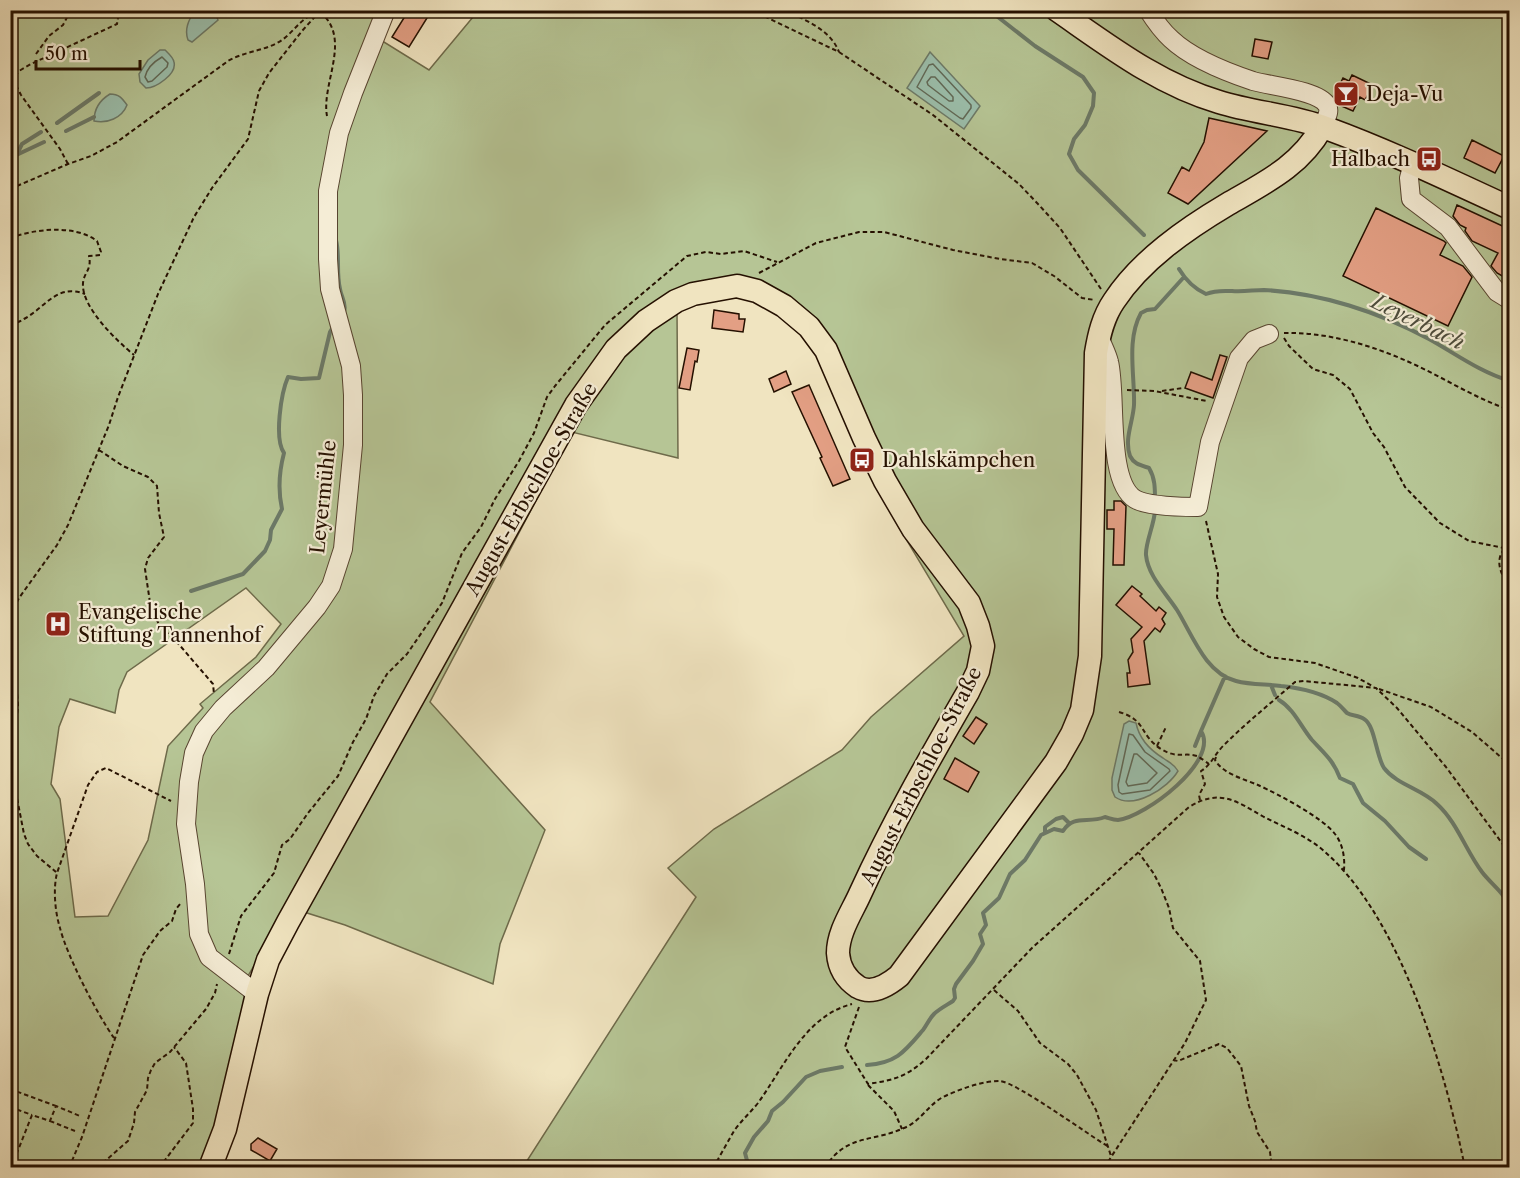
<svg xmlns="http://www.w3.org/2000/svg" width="1520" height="1178" font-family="'Libre Caslon Text',serif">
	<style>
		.green { fill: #b6c595; stroke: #6e6a4a; stroke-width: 1.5; fill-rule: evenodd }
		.water { fill: #9bbfac; stroke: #6c7967; stroke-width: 1.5 }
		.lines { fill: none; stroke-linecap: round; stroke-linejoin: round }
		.shore { stroke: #606856; stroke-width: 1.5 }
		.stream { stroke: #6c7967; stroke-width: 4 }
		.building { fill: #e39f84; stroke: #251000; stroke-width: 1.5 }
		.minor-casing { stroke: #584530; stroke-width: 20 }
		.major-casing { stroke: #251000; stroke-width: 25 }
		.path { stroke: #251000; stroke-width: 2; stroke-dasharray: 4.5 3; stroke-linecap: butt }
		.minor { stroke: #f5edd6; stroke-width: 18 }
		.major { stroke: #f0e4c0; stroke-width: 22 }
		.labels { text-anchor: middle; stroke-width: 4.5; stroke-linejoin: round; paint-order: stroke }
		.poi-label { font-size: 20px; fill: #251000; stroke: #f5edd6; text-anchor: start }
		.street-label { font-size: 20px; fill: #251000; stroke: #f5edd6 }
		.water-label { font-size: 21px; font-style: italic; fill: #4e4d3c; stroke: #f5edd6 }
	</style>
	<rect width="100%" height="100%" fill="#f0e4c0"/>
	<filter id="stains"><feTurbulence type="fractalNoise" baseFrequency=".00333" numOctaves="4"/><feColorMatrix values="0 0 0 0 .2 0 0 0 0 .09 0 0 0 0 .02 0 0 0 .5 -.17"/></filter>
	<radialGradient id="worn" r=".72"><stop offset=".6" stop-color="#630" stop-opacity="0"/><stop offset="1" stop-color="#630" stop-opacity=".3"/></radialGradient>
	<!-- green -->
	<path class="green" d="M10,11H373L379,39L429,70L478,11H1509V1167H523L696,897L668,868L714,829L842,750L871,717L964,636L897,524L865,462L808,336L769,305L730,296L703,299L677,310L678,458L572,432L430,702L545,830L500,944L493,984L345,925L288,907L241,988L249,994L228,1090L201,1167H11ZM246,588L281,624L256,657L200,704L203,708L168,746L148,840L108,916L75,917L60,799L51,784L59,727L70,699L115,713L119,690L127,672Z"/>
	<!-- water -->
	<path class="water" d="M194,11H214L218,20L192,42L188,40C184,29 189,20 194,11Z
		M160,50H165C168,53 173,57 174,62C177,74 156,88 146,88L140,82L139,74L148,60Z
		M930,52L980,106L964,129L907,88Z
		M110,94C119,94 122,98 127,105C122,118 107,124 94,121C94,108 100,100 110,94Z
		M1129,721L1136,723C1139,738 1150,750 1163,758C1170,763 1174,764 1178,771C1168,788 1134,810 1115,797L1112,790V778L1124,724Z"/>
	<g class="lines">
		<!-- shore -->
		<path class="shore" d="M162,57L168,63L167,67L152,81L148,82L145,77C147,68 155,61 162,57Z
			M933,64L971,105V108L963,119L960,118L917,87L929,65Z
			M931,77H935L953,97V101H949L928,85L927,82Z
			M1129,734L1133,735L1145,752L1169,769L1170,771L1150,790L1122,794L1119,792L1118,785Z
			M1134,754H1137L1157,773L1147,783L1128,786L1126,782Z"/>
		<!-- stream -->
		<path class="stream" d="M989,10L1035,46L1083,77L1094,93L1093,106L1085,125L1074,139L1069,154L1078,170L1144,235
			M57,123L99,93
			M66,131L94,117
			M17,154L22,144L41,132
			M10,158L44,142
			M336,240C340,256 336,272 340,289C341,297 347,303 344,312
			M1179,269C1185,279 1195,289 1206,294C1216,290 1222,291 1232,291C1243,292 1254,290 1264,290C1321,293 1379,312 1429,339C1456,354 1480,372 1510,381
			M1155,500C1155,488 1155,478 1149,468C1140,465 1134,464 1130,456C1124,439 1133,422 1134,405C1135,376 1126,340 1141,313L1147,310L1155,309L1184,277
			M1155,511C1154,525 1145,544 1146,555C1148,576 1166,593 1177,610C1192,634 1205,673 1236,681C1251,685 1266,684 1281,686C1300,688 1322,693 1337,703C1341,706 1344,710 1347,713C1352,716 1359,715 1364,719C1375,725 1376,756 1384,768C1397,785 1422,789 1437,804C1457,822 1466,851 1482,872C1491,884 1505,893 1510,908
			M191,591L243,574L265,551L270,540L271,530L282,509C278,491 279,472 284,453C274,439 281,393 288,377L301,379L319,378L330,332L333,327
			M1271,685L1275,695
			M1279,700C1294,709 1301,727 1312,740C1325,754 1333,760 1340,778L1353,784L1363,803L1385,821L1409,847L1426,859
			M1195,746L1201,731
			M1045,832V827L1056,819L1063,817L1069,823
			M867,1065C897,1063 905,1051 923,1030C927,1025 929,1019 934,1014C939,1009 947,1005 953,1001L955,998L954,989L956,984L973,961L983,944L980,934L986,925L983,913L999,898L1010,874L1025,860L1041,835L1054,829L1063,831C1074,814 1088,824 1105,817C1109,818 1113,820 1118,820C1145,817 1220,761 1201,731L1225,676
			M749,1168L745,1153L754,1137L768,1121L772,1111L783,1102L806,1077L820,1071L842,1067"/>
	</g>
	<!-- building -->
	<path class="building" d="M411,10H432L409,47L392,37L407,13L409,14Z
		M1255,39L1272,42L1268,59L1252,56Z
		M1352,75L1373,85L1365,100L1360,97L1353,111L1339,105L1334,96L1343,78L1349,81Z
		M1209,118L1267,131L1188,204L1168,193L1182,167L1189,171L1204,142Z
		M1472,140L1504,156L1495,173L1464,158Z
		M1457,205L1509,229V280L1497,273L1491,266L1498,253L1472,241L1465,231L1466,228L1460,225L1453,216Z
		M1376,208L1444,241L1446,243L1440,255L1463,266L1472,277L1448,326L1343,276Z
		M714,310L739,314V319H745L743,332L712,328Z
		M687,348L699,350L697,362L695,361L690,390L679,388Z
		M1220,355L1227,357L1213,398L1185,388L1191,372L1212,380Z
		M786,371L791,384L774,392L769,379Z
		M809,385L850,479L833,486L820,458L822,457L792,392Z
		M1114,501H1121L1126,506L1124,565H1113L1114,529H1107V510H1114Z
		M1132,586L1142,594L1140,596L1156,611L1159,607L1166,613L1162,619L1165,624L1160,632L1155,628L1144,641L1150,684L1128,687L1127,673H1130L1128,660L1133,652L1131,639L1142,627L1116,605Z
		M976,717L987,724L974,744L963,736Z
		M955,758L979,772L968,792L944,779Z
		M258,1138L277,1149L270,1161L251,1150V1144Z"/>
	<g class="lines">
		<!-- minor casing -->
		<g class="minor-casing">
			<path id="minor" d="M1148,10C1155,21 1162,31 1171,39C1192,59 1226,72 1253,81C1270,86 1318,90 1327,105C1331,112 1325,120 1322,127
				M1413,163L1409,178L1411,199L1448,227L1497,292L1510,300
				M1099,336C1102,345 1107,353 1109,362C1117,394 1106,481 1135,499C1146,506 1184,507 1198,507L1210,442L1239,358L1254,340L1269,334
				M257,994L209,957L199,934L195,884L186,824L189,782L194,753L204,731L223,708L266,668L317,607L331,586L343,549L353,445V395L351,366L330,289L328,259V191L339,133L353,93L386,10"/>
		</g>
		<!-- major casing -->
		<g class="major-casing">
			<path id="major" d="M1057,10C1109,46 1158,84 1219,102C1254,113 1292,115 1326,128C1389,151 1449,180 1510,208
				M210,1168L225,1129L257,994L268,960L288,922L576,405L616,349L646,321L676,301L693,294L737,286L757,291L784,306L809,327L826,350L864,438L885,481L913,529L969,603L978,626L983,646L978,671L968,692C930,758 892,824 860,894C852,912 838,932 838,953C839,968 846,979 858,987C872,995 888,985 899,976L1056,762L1072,734L1082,710L1090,656L1096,353C1099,335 1103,317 1114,301C1141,260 1186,229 1228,204C1266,182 1300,166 1322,127"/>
		</g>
		<!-- path -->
		<path class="path" d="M751,10L839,52L933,115L1019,184L1038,204L1060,228L1101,289
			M785,10C806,21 830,29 839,52
			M36,54L49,36L63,25L71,10
			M68,164L60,149L21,95L13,79L19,71L31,64L117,24L118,18L116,10
			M10,189L68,164L91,156L117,142L228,61C245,51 266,51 282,40C295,31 304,13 321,13C352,39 321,84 327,116
			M10,210L15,212V216L10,220
			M10,238C35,229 74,224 97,241L101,252L100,255L89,256C92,270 84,272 83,283C81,307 117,341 134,355
			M759,273L816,243L859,232H884L953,250L1000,259L1032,263L1054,276L1082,298L1095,300
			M10,325C15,323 20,322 24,319C46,307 57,283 85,294
			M1284,333C1327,332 1371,345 1409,362C1443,377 1474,398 1510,410
			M1284,338L1289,346L1313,369L1333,375L1350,389L1373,433L1384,447L1405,487L1440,523L1469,541L1504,548
			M1127,390L1154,391L1207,401
			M1162,391L1183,388
			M99,450L123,466L148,477L157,486L159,513L164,537L148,558L145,569L151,609L160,626L176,641L213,684L214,694
			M1206,521L1218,574L1217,597L1224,617L1238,637L1254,649L1269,657L1315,663L1358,678L1374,687
			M1510,544C1492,557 1500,573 1510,588
			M10,616L19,598L57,545L68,525L109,425L118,397L158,294L194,217L212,188L248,139L259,91L269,73L302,31L321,10
			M10,643L13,646L18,705L13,758L16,793L24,834L28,844L37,856L56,872
			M1379,689L1431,707L1472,732L1510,765
			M1119,712C1147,720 1139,735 1161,749C1177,759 1184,752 1197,756C1201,758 1206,762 1209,764
			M1157,746L1166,727
			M1216,757L1215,760C1223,774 1244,779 1258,785C1278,794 1323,818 1335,834C1343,844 1345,858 1344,870
			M1200,800L1199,795L1205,784L1201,771C1211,765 1215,754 1223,746C1246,723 1271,703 1295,682L1304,681L1376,688L1397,708L1446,767L1510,854
			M229,954L241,916L274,873L282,845L290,839L308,813L338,776L353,742L366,719L374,696L387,674L407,654L442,603L462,553L481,527L495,499L519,461L534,433L547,397L555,386L605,325L687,256L706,252L721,254L744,251L777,262
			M994,990L1018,1011L1040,1043L1068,1064L1077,1075L1096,1110L1111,1156
			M859,1007L845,1047L868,1084C894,1080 906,1077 926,1059L1032,948L1189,807C1220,788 1236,801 1264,817C1284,827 1307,836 1324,851C1401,918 1445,1069 1465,1168
			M114,1038C97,1014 67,956 60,928C55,912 53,889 57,873L88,785L97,772L106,768L171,801
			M1173,1060L1178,1061L1219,1044L1227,1048L1241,1066L1249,1106L1255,1121L1257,1132L1270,1152L1272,1168
			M868,1085L894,1111L902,1129
			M10,1089L56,1106
			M10,1107L32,1115
			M50,1121L75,1131
			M10,1162L23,1168
			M11,1168L32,1115L50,1121L56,1106L80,1116
			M69,1168L82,1137L143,955L160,931L172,921L176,909L181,903
			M97,1168L128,1141L134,1123L135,1112L147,1090L148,1078L151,1070L155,1063L170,1052L206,1009L215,993L217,984
			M159,1168L193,1123V1109L186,1063L174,1047
			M713,1168C720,1156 727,1143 734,1131C741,1121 750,1113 758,1103C784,1067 805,1016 852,1004
			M825,1168C845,1134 874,1142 904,1128C920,1122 928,1105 943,1097C960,1089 982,1081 1000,1081C1016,1082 1090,1136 1109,1147
			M1104,1168L1185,1043L1206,1000L1200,961L1173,928L1169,908L1161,888L1154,874L1139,853"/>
		<!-- minor -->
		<use href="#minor" class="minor"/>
		<!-- major -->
		<use href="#major" class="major"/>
	</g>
	<!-- icons -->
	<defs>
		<g id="bar-square" transform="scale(1.35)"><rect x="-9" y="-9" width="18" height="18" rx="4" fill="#8f2418" stroke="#f5edd6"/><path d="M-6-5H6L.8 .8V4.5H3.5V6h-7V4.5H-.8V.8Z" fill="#fff"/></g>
		<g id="bus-square" transform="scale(1.35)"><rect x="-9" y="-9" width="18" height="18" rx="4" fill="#8f2418" stroke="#f5edd6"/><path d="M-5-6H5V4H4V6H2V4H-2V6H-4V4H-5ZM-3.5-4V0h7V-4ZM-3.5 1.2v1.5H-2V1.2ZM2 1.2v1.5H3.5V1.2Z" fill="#fff"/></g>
		<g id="hospital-square" transform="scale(1.35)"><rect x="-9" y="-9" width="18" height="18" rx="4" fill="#8f2418" stroke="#f5edd6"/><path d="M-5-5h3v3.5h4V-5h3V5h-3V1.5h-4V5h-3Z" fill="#fff"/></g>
	</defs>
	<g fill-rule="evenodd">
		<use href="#bar-square" x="1346" y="94"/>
		<use href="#bus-square" x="1429" y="159"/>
		<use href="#bus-square" x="862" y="460"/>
		<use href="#hospital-square" x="58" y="624"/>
	</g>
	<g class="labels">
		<!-- poi labels -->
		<g class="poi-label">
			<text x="1366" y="101">Deja-Vu</text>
			<text x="1410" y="166" text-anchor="end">Halbach</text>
			<text x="882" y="467">Dahlskämpchen</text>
			<text x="78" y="619">Evangelische<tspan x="78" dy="23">Stiftung Tannenhof</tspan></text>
		</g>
		<!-- street labels -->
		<g class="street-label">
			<text transform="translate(531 489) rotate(-60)" y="7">August-Erbschloe-Straße</text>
			<text transform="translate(323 497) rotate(-84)" y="7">Leyermühle</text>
			<text transform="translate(921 776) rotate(-63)" y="7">August-Erbschloe-Straße</text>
		</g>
		<!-- water labels -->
		<g class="water-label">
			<text transform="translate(1418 322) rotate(26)" y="7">Leyerbach</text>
		</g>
	</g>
	<!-- margin -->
	<rect width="1520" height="1178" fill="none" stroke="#f0e4c0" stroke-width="36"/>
	<rect x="12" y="12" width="1496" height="1154" fill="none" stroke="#251000" stroke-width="3"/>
	<rect x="18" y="18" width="1484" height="1142" fill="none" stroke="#251000" stroke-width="1.5"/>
	<!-- scale -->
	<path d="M36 60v9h104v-9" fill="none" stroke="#251000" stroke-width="3"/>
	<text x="45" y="60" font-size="18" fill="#251000" stroke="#f5edd6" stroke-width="4.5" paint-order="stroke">50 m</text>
	<rect width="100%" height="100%" filter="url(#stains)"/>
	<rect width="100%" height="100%" fill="url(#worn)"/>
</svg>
